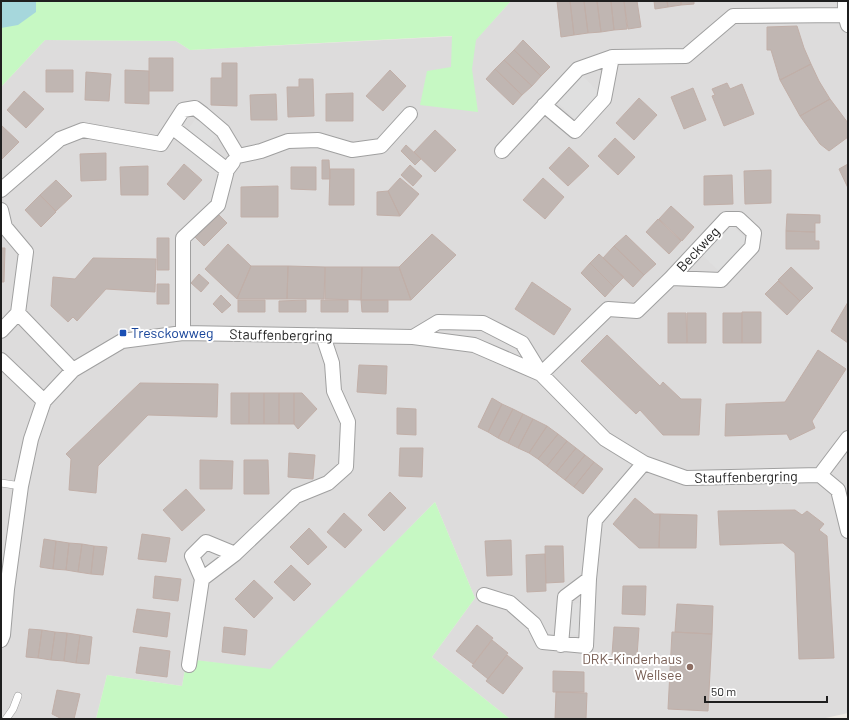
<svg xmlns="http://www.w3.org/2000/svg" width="849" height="720" font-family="Barlow,sans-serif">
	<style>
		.residential { fill: #dddcdc }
		.park { fill: #c6f8c3 }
		.parking { fill: #dfdfdf }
		.water { fill: #a6d7dc }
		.building { fill: #c0b6b2; stroke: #c1afa8 }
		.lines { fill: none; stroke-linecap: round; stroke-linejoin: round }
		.lane-casing { stroke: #a0a0a0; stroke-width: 8 }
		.street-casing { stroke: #a0a0a0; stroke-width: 16 }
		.lane { stroke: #fff; stroke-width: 7 }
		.street { stroke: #fff; stroke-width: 14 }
		.transit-dot { fill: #1a4fb4; stroke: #fff; stroke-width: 1.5 }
		.education-dot { fill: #8d6e63; stroke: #fff; stroke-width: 1.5 }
		.labels { text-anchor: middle; stroke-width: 4; stroke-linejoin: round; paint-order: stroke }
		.street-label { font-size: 14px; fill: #1f1f1f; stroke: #fff }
		.transit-label { font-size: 14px; fill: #164399; stroke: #fff; text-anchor: start }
		.education-label { font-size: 14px; fill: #785e54; stroke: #fff; text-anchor: end }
	</style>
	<rect width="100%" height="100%" fill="#efebe5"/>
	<!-- residential -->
	<path class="residential" d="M511,1H848V713L821,719H510L432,657L475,598L435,502L270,670L187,659L182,686L107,675L96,719H1V87L45,40L176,41L190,50L480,35Z"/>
	<!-- park -->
	<path class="park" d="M1,1H181L197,2L204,1H511L476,40L472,69L478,112L420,105L427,71L451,67L452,36L190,50L176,41L45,40L1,87Z
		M435,502L475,598L432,657L510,719H96L107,675L182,686L187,659L270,669Z"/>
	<!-- parking -->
	<path class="parking" d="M583,76L600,94L575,119L557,102Z
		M197,117L218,133L207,148L186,132Z
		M728,222L748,240L719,271L700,253Z
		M211,548L224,555L206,569L199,557Z
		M571,603L586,604L584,635H569Z"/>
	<!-- water -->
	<path class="water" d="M1,1H36V12L18,25L1,28Z"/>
	<!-- building -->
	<path class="building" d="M557,1H570L574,35L561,37Z
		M570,1H584L588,33L574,35Z
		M584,1H597L601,32L588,33Z
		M597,1H611L614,30L601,32Z
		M611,1H624L627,29L614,30Z
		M624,1H637L641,27L628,29Z
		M654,1H667L668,7L655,9Z
		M667,1H681V5L668,7Z
		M681,1H694V4L681,5Z
		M797,26L804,48L811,64L780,80L771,50H767V27Z
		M523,40L550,67L541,76L514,50Z
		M514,50L541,76L532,86L504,60Z
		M149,58H173V91H149Z
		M504,60L532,86L522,95L495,69Z
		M222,63H237V106L211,105V78H222Z
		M811,64L819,81L830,99L800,116L780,80Z
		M495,69L522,95L513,105L486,79Z
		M46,70H73V92H46Z
		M125,70L149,71V104L125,103Z
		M390,70L406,86L383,111L366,96Z
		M86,72L111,74L109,101L85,100Z
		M299,79H313L314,116L288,117L287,87H299Z
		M727,83L730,89L742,84L754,114L724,126L712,96L715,95L712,89Z
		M693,88L706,120L684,129L671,97Z
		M24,91L44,109L26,128L7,110Z
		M353,93V121H326V94Z
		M276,94L277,120H251L250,95Z
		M639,98L657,115L634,140L616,123Z
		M830,99L848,123V137L829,151L820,144L800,116Z
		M1,125L19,142L1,160Z
		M435,130L456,150L435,172L414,152Z
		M615,138L635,157L618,175L598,156Z
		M406,145L421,159L415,165L401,151Z
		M569,147L589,166L568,186L549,168Z
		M106,153V180L81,181L80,154Z
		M322,160H329L330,179H322Z
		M184,164L202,180L184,200L167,184Z
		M848,164V188L839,169Z
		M410,165L422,176L413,186L401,175Z
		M148,166V195H121L120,167Z
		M291,167H316V190L291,189Z
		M330,169H354V205H329Z
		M771,170V203L745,204L744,171Z
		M732,175L733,204L704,205V176Z
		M400,178L419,194L400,216L388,191Z
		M543,178L564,197L545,219L523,200Z
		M56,180L72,196L56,211L40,195Z
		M278,186V217H241V187Z
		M388,191L400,216L377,215V192Z
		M40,195L56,212L41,227L25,210Z
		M671,206L694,227L682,241L659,219Z
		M787,214L820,215V223H815V232L786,231Z
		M219,215L227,223L204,246L195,237Z
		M658,219L681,241L669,254L646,232Z
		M786,231L815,232V241H819V249H786Z
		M432,234L456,255L411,300L399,267Z
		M626,235L656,264L644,275L614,246Z
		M157,238H169V270H157Z
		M228,244L251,266L237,299L205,269Z
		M614,246L644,275L633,287L603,258Z
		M1,248H5L4,282H1Z
		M599,254L624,277L614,287L590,263Z
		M93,258L156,259L155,292L106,289L77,321L73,317L68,322L51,306L53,277L75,279Z
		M590,263L614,287L605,297L581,273Z
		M251,266H288L287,299H237Z
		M288,266L325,267L324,299H287Z
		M325,267H362L361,300L325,299Z
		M362,267H399L411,300H361Z
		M791,267L813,288L800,301L778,280Z
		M199,274L209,283L201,292L191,283Z
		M778,281L800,301L787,315L765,294Z
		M532,282L571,309L554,335L515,309Z
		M157,284H169V304H157Z
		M221,295L231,305L222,313L213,304Z
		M238,300H265V312H238Z
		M306,300V312H279V301Z
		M321,300H348V312H321Z
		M361,300H388V312H362Z
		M848,302V343L831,331Z
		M742,312H761V343H742Z
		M668,313H686L687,343H668Z
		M687,313H706V343H687Z
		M723,313H742V343H723Z
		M607,335L660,386L663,382L681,399H701L699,435H663L640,410L636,414L581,361Z
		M818,350L846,369L812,421L815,428L790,440L787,434L725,436L726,404L785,402Z
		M359,365L387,366L386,394L357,392Z
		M140,383L218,384L217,417L148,415L98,466L96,493L69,490L71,459L66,454Z
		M231,393H249V424H231Z
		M249,393H264V424H249Z
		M264,393H279V424H264Z
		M279,393H294V424H279Z
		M294,393H302L317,409L298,429L294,424Z
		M492,398L502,404L488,432L478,427Z
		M502,404L513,409L498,438L488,432Z
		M397,408L416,409V435L397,434Z
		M513,409L523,414L508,443L498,438Z
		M523,414L533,419L518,448L508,443Z
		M533,419L547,426L529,453L518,448Z
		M547,426L558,434L538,459L529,453Z
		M558,434L567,441L547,466L538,459Z
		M567,441L576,448L556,473L547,466Z
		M400,448H423L422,477L399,476Z
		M576,448L585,455L565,480L556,473Z
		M289,453L315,455L313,479L288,477Z
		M585,455L594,462L574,487L565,480Z
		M200,460L233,461L232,489H200Z
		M244,460H268L269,494H244Z
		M594,462L603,469L583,494L574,487Z
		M186,489L205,510L182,531L163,510Z
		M390,492L406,508L384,531L368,515Z
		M635,498L654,514H660L659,548H639L613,524Z
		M795,510L802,515L807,511L824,524L819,530L827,536L834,658L799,659L795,553L783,543L720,545L718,511Z
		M344,513L362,530L345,548L327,532Z
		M660,514L697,515L696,548H659Z
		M309,528L327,547L308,565L290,547Z
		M142,534L170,538L166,562L138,559Z
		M44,539L56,541L53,569L40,567Z
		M511,540L512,575L487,576L485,541Z
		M56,541L69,543L66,570L53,569Z
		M69,543L82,544L78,572L66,570Z
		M82,544L94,546L91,574L78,572Z
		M94,546L107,547L103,575L91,574Z
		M545,546H563L564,582L546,583Z
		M545,554L546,591L527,592L526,555Z
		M291,565L311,584L294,601L274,582Z
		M155,576L181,579L178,601L153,598Z
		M254,580L273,598L254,618L235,599Z
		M623,586H646L645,615L622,614Z
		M677,604L713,606L712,634L675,632Z
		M137,609L170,613L167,637L133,632Z
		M477,625L493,638L473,664L456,651Z
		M224,627L247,630L245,655L222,652Z
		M614,627L639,628L637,656L612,655Z
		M29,629L42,630L38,658L26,657Z
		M42,630L55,632L51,660L38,658Z
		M55,632L67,633L64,661L51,660Z
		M672,632L712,634L708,711L668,709Z
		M67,633L80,635L76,663L64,661Z
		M80,635L92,637L89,664L76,663Z
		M492,640L508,653L488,679L472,666Z
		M140,647L170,651L167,677L136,673Z
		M507,655L523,668L503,694L486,681Z
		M553,671L584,672V692H553Z
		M57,690L80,694L74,719H62L52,714Z
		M556,692L587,693L586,719H555Z"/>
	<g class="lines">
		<!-- lane casing -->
		<g class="lane-casing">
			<path id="lane" d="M1,483L21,486
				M6,719L13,709L18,696"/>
		</g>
		<!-- street casing -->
		<g class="street-casing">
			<path id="street" d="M845,1V15L848,25
				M544,105L575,131L604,99L612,57
				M172,127L183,110L195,108L203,114L223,131L238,156L261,151L288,141L318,140L352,150L381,146L410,114
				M502,151L578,69L612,57L686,56L733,16L845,15
				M1,190L60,139L83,130L161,144L172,127L227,170
				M1,210L5,227L26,252L18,313L73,370
				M1,331L18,313
				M183,333V238L218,205L227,170L233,162
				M413,337L438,322L483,323L522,343L541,374L605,439L644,463L686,478L820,475
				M1,360L44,401
				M541,374L608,309L637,311L671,278L721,280L752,247L754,233L739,219H726L671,278
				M820,475L838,490L848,531
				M820,475L848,438
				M202,579L235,554L296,496L328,483L346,467L348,422L334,391L332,363L323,336
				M484,595L510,603L534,624L543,642L586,646L589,579L595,520L644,463
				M1,640L3,635L7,589L21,486L31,439L44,401L73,370L122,341L183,333L413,337L474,345L541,374
				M561,645L565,597L589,579
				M189,665L202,579L192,556L206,542L235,554"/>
		</g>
		<!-- lane -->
		<use href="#lane" class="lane"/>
		<!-- street -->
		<use href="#street" class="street"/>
	</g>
	<!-- markers -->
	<rect class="transit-dot" x="119" y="329" width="8" height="8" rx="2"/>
	<circle class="education-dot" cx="690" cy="667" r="4"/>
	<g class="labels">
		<!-- street labels -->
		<g class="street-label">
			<text transform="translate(698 249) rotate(-47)" y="5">Beckweg</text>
			<text transform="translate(281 335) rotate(1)" y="5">Stauffenbergring</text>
			<text transform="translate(746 477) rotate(-1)" y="5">Stauffenbergring</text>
		</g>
		<!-- transit labels -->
		<g class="transit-label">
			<text x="131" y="338">Tresckowweg</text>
		</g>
		<!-- education labels -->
		<g class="education-label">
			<text x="682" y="664">DRK-Kinderhaus<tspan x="682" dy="16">Wellsee</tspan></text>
		</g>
	</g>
	<!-- border -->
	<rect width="849" height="720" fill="none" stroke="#1f1f1f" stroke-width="4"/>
	<!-- scale -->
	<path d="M705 696v6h122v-6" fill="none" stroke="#1f1f1f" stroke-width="2"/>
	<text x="711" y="696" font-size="12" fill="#1f1f1f" stroke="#ffffff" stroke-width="3" paint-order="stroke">50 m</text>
</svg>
